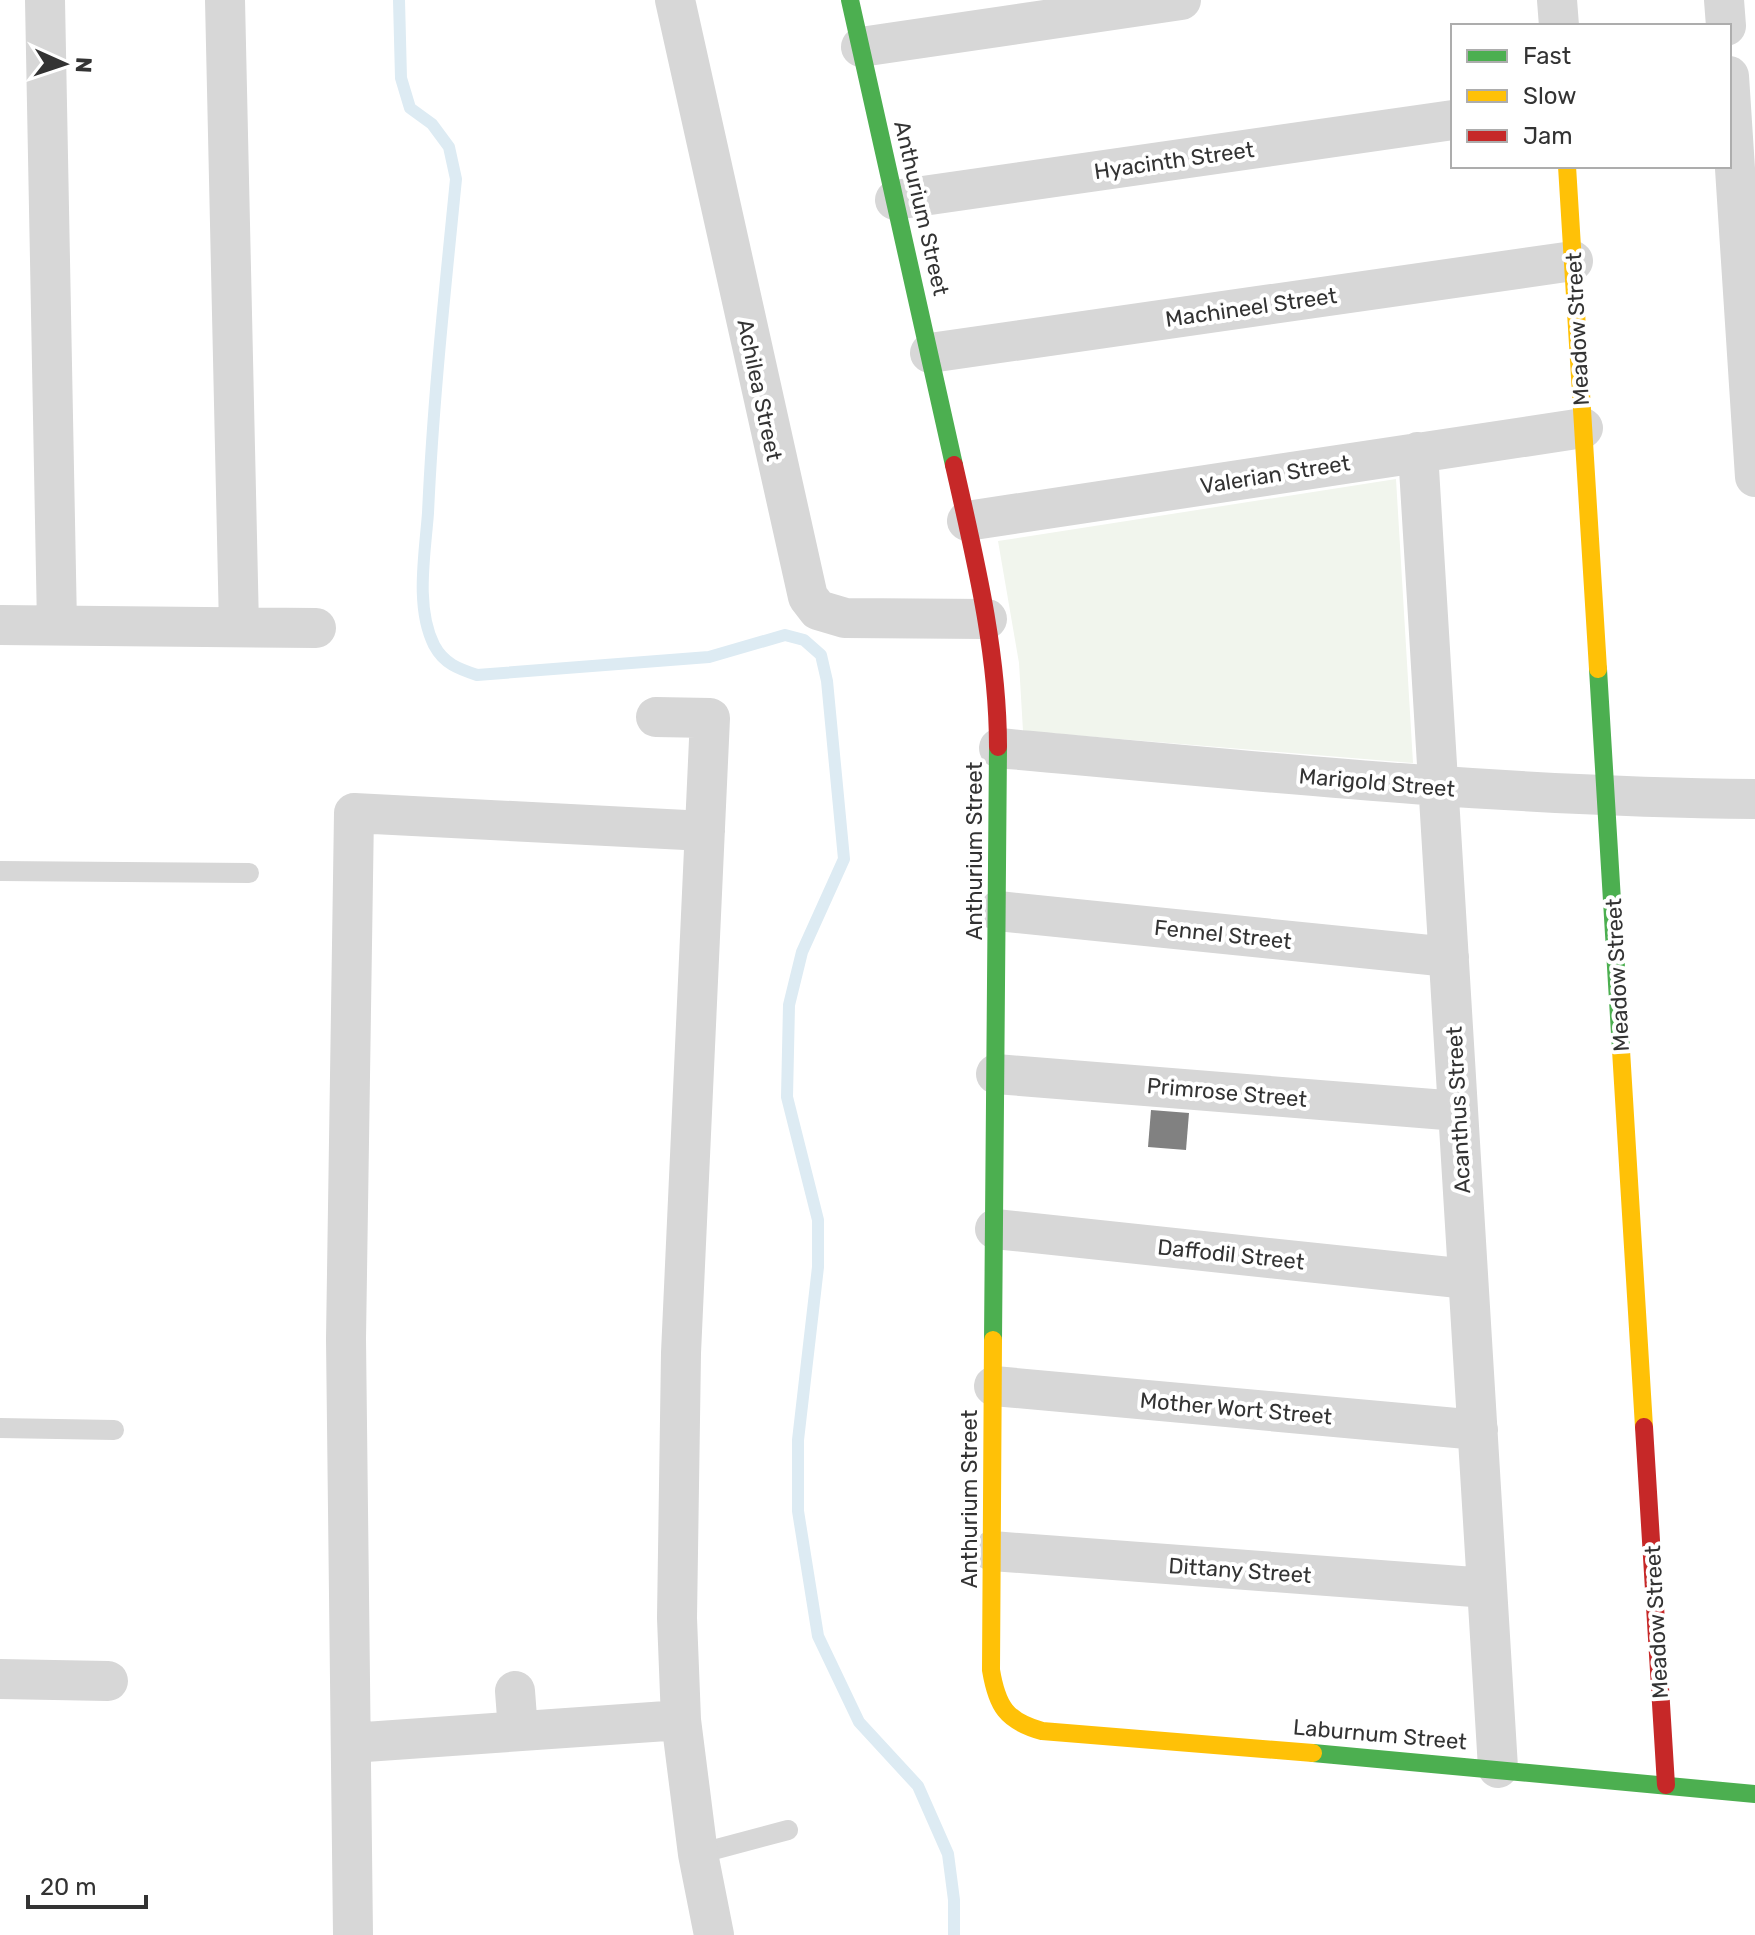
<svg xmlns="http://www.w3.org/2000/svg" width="1755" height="1935" font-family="Rubik,sans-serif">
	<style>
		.green { fill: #f1f5ed }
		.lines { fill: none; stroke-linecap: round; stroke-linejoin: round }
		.stream { stroke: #ddebf3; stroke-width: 12 }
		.building { fill: #818181 }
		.lane { stroke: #d7d7d7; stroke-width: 20 }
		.street { stroke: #d7d7d7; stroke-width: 40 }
		.fast { stroke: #4caf50; stroke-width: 18 }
		.slow { stroke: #ffc107; stroke-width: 18 }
		.jam { stroke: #c62828; stroke-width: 18 }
		.labels { text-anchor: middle; stroke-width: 8; stroke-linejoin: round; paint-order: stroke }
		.street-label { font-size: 22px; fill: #333; stroke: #fff }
	</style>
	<rect width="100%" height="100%" fill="#fff"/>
	<!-- green -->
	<path class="green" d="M1396,479L1413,763L1023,731L1019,663L998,541Z"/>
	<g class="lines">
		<!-- stream -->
		<path class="stream" d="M399,0L401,78L410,108L432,124L449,147L456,179C445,290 433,401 428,513C425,554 415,607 434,645C444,664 459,669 477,675L709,657L785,635L804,640L821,655L827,681L844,859L802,952L789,1005L787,1097L818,1220V1267L798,1440V1511L818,1636L859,1722L918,1786L948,1854L954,1900V1935"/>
	</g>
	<!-- building -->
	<path class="building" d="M1151,1110L1189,1113L1186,1150L1148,1147Z"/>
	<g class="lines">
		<!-- lane -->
		<path class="lane" d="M0,871L249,873
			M0,1428L114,1430
			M698,1854L788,1830"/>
		<!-- street -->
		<path class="street" d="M45,0L57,625
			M225,0L239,627
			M675,0L808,597L818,610L845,618L987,619
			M1557,0L1559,26
			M1724,0L1726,26
			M861,47L1181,0
			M1729,76L1755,477
			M895,200L1453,120
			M930,353L1573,261
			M1418,452L1498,1768
			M967,521L1583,428
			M0,625L316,628
			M656,717L710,718L681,1353L677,1618L681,1720L698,1854L714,1935
			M999,748C1251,771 1502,797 1755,799
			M998,911L1449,957
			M996,1074L1458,1111
			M995,1229L1468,1279
			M994,1386L1478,1430
			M992,1551L1487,1588
			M0,1679L108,1681
			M515,1691L518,1731
			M351,1743L681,1720
			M353,1935L346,1339L354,813L705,831"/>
		<!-- fast -->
		<path class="fast" d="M850,0L954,465
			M1598,669L1621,1050
			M993,1340L998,747
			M1313,1753L1755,1794"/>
		<!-- slow -->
		<path class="slow" d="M1567,166L1598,669
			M1621,1050L1644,1427
			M993,1340L991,1670C997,1706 1006,1721 1042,1731L1313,1753"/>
		<!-- jam -->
		<path class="jam" d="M954,465C975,558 998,652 998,747
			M1644,1427L1666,1785"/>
	</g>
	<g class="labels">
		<!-- street labels -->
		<g class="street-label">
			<text transform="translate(1174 160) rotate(-8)" y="8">Hyacinth Street</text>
			<text transform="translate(922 208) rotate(77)" y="8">Anthurium Street</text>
			<text transform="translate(1251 307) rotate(-8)" y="8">Machineel Street</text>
			<text transform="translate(1577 329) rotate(-93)" y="8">Meadow Street</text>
			<text transform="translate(760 390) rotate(78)" y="8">Achilea Street</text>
			<text transform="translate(1275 474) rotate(-9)" y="8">Valerian Street</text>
			<text transform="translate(1377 782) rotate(5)" y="8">Marigold Street</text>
			<text transform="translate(974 851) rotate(-90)" y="8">Anthurium Street</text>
			<text transform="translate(1223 934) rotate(6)" y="8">Fennel Street</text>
			<text transform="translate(1617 975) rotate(-93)" y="8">Meadow Street</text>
			<text transform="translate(1227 1092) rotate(5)" y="8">Primrose Street</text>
			<text transform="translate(1458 1110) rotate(-93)" y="8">Acanthus Street</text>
			<text transform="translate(1231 1254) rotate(6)" y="8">Daffodil Street</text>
			<text transform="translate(1236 1408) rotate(5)" y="8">Mother Wort Street</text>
			<text transform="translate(969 1499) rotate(-90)" y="8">Anthurium Street</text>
			<text transform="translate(1240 1570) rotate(4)" y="8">Dittany Street</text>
			<text transform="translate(1656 1622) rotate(-93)" y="8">Meadow Street</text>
			<text transform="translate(1380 1734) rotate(5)" y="8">Laburnum Street</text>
		</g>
	</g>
	<!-- legend -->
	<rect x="1451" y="24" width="280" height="144" fill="#ffffff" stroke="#adadad" stroke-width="2"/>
	<rect x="1467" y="50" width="40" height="12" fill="#4caf50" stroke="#adadad" stroke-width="2"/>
	<text x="1523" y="64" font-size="24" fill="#333333">Fast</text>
	<rect x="1467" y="90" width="40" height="12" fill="#ffc107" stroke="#adadad" stroke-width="2"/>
	<text x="1523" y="104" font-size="24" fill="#333333">Slow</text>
	<rect x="1467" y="130" width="40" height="12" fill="#c62828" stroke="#adadad" stroke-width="2"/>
	<text x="1523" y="144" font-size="24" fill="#333333">Jam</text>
	<!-- north arrow -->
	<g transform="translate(64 64) rotate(93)" stroke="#ffffff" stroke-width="6" paint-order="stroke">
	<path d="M0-6L14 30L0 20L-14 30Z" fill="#333333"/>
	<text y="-12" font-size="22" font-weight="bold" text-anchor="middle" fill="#333333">N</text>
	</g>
	<!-- scale -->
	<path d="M28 1895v12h118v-12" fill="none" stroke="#333333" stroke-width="4"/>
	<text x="40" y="1895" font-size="24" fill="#333333" stroke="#ffffff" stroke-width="6" paint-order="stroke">20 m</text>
</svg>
